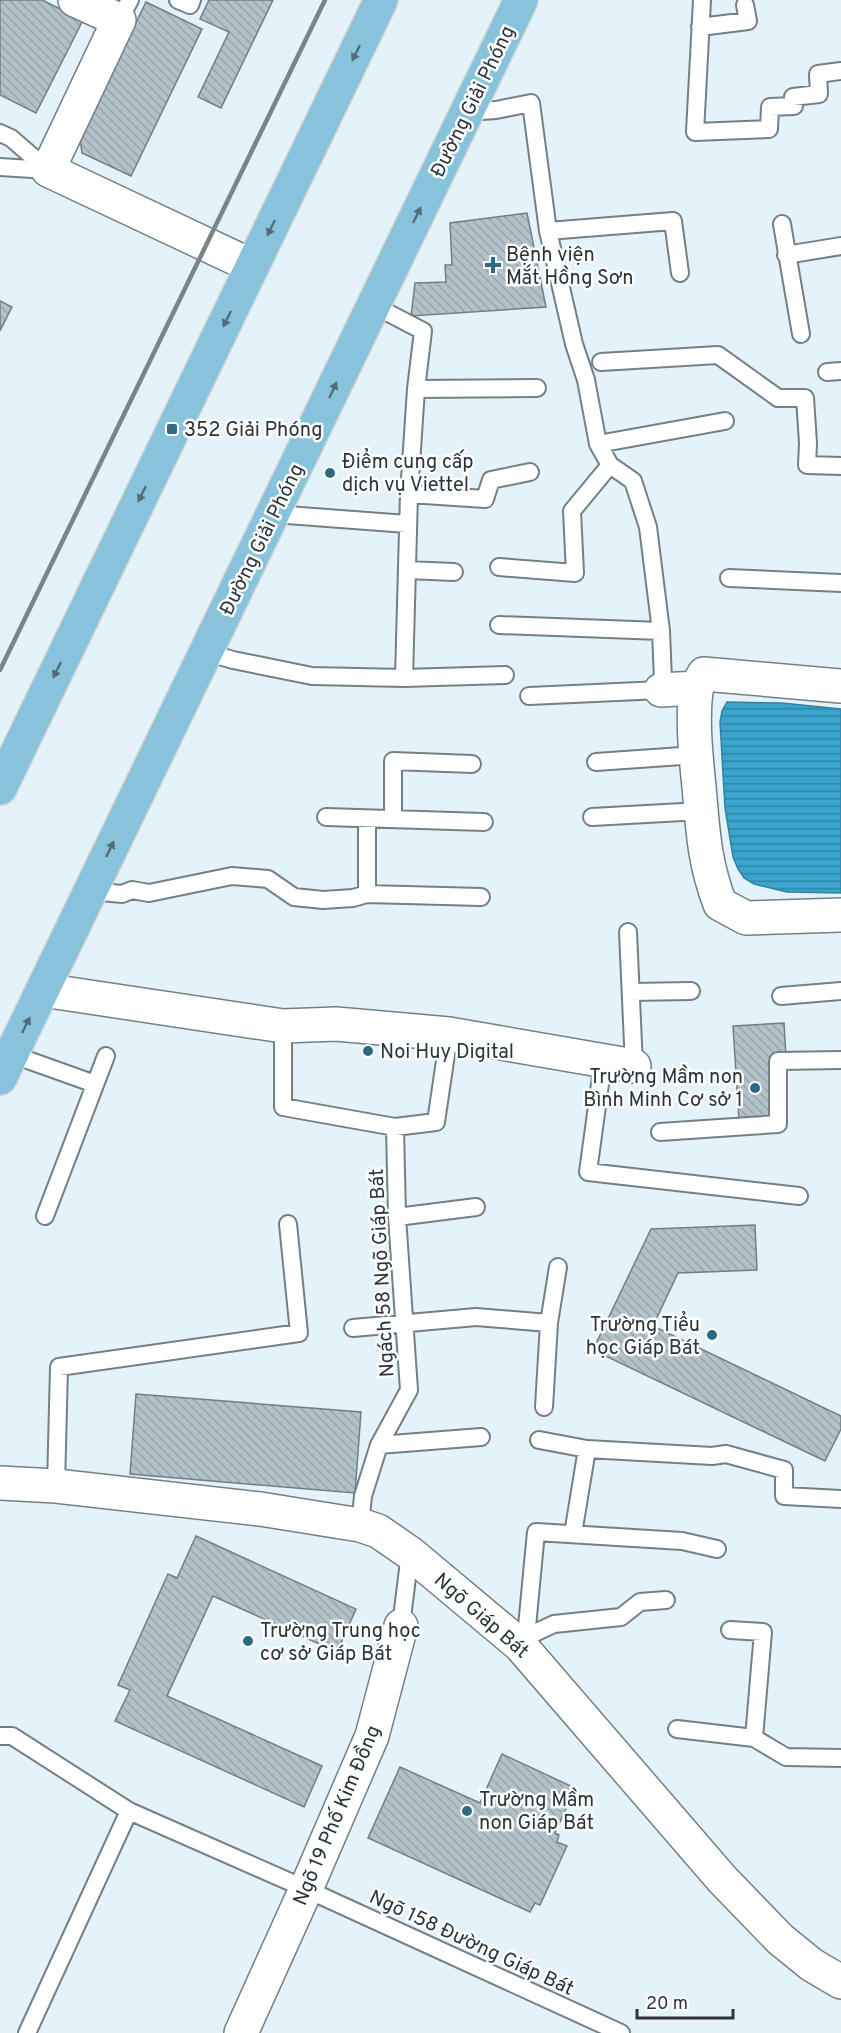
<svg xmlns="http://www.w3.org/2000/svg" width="841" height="2033" font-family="Overpass,sans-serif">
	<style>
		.water { fill: url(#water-rules); stroke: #3582a0; stroke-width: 1.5 }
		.building { fill: url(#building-back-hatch); stroke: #727f85; stroke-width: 1.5 }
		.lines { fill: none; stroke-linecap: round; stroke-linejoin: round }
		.lane-casing { stroke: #738087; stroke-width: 20 }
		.street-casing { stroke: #738087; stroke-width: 36 }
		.primary-casing { stroke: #d1d2d3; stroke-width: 36 }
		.lane { stroke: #fff; stroke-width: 16 }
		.street { stroke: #fff; stroke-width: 33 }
		.primary { stroke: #87c3da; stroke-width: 33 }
		.rail { stroke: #7a8489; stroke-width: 4.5 }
		.oneway { fill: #516d78 }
		.poi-dot { fill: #2f6a82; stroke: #fbfeff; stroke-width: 2 }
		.labels { text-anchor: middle; stroke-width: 5; stroke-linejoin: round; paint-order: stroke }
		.street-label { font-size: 20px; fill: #2d3336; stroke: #fbfeff }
		.poi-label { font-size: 20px; fill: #2d3336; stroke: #fbfeff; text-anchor: start }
	</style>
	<defs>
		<pattern id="water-rules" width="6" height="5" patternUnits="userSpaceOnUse" patternTransform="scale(1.5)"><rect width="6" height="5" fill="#39a4cd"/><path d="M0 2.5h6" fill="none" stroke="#3086a7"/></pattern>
		<pattern id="building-back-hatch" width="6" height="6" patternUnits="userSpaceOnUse" patternTransform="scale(1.5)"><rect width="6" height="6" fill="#b3c1c8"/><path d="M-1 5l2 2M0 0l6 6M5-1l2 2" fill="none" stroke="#9aa6ac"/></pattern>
	</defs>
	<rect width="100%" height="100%" fill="#e4f3fa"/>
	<!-- water -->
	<path class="water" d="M727,702L782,703L841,709V893L787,892L754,884L744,878L738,869L733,857L725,808L720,722L722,711Z"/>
	<!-- building -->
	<path class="building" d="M0,0H42L83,20L36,113L0,95Z
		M209,0H273L221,108L198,97L229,32L200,19Z
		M146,2L202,29L131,176L82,153L80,138Z
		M527,213L546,307L411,316L415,283L446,282L445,265H452L450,223Z
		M0,301L12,307L0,331Z
		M784,1023L786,1056L775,1118L739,1120L733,1026Z
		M755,1225L757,1270L678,1273L653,1326L841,1416V1429L825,1461L593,1350L651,1229Z
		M136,1394L361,1412L355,1493L130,1474Z
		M196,1536L356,1609L337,1652L213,1596L167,1696L322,1766L304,1807L115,1721L130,1690L118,1685L168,1574L177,1578Z
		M502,1754L575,1788L555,1833L559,1835L557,1842L567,1846L540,1905L535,1903L530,1912L368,1838L400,1767L480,1803Z"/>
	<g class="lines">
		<!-- lane casing -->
		<g class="lane-casing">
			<path id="lane" d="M178,0L190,5L192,0
				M702,0L695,132L769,129L770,107L794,106L793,97L819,94L818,74L841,71
				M119,20L130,0
				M700,27L748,21L745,5
				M467,112L496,110L531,103L548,231L574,344L586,380L598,444L610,465L633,481L648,527L661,631L663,681L661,690L529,696
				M0,133L11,138L48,170
				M0,167L48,170
				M782,224L801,334
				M548,231L673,221L680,273
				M786,255L841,246
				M373,305L423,331L416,389L537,388
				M601,362L718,355L778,398H805L808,443L807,465L841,466
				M827,372L841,371
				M598,444L725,421
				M409,494L485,499L491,480L530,472
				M274,514L407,524
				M499,567L575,573L572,511L610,465
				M407,570L454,572
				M729,578L841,583
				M499,625L661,631
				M206,652L233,660L312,676L404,678L505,675
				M404,678L409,494L416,389
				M596,762L696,755
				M326,817L484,822
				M592,817L701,811
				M393,818V761L472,764
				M90,891L122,894L132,890L149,893L232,876L268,879L294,897L323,900L353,898L367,894L481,897
				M367,894V819
				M628,932L634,1066
				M631,992L691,991
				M781,996L841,991
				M283,1026V1107L395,1127L436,1122L449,1034
				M11,1054L95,1084
				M603,1062L588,1172L799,1196
				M660,1132L778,1124V1061L841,1060
				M45,1216L106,1056
				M397,1217L476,1207
				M353,1328L476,1317L549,1323
				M544,1407L549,1323L558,1267
				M539,1440L587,1449L712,1456L726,1454L784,1470V1496L841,1499
				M379,1445L481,1437
				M56,1486L59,1367L299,1333L288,1224
				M360,1525L363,1496L379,1445L409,1390L397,1217L395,1127
				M573,1534L587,1449
				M401,1626L410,1553
				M730,1630L763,1632L754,1738
				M526,1637L536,1532L682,1541L717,1549
				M521,1644L526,1637L554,1624L621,1617L640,1602L666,1600
				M677,1729L754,1738L786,1757L841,1758
				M0,1736H12L129,1811L306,1889L621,2033
				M27,2033L129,1811"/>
		</g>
		<!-- street casing -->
		<g class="street-casing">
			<path id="street" d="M75,0L119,20L48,170L252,266
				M841,686L704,674C701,679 697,685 696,691C692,722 696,756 699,787C703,831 704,862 720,904L746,918L841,915
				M661,690L696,688
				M43,990L283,1026L336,1024L449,1034L634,1066
				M0,1483L56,1486L260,1509L360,1525L378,1531L410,1553L520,1645L722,1879L780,1939L812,1965L841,1982
				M241,2033L306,1889L372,1736L401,1626"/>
		</g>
		<!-- primary casing -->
		<g class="primary-casing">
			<path id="primary" d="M0,788L381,0
				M0,1078L521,0"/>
		</g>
		<!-- lane -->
		<use href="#lane" class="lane"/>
		<!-- street -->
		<use href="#street" class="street"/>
		<!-- primary -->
		<use href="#primary" class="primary"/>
		<!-- rail -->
		<path class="rail" d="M0,670L325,0"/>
	</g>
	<!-- one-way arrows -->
	<defs><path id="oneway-solid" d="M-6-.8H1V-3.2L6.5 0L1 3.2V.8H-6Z" transform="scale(1.5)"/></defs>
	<g class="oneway">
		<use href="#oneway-solid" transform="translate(356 53) rotate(116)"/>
		<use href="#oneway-solid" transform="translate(417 215) rotate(-64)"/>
		<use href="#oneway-solid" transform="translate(271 228) rotate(116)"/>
		<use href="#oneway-solid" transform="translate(227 319) rotate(116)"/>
		<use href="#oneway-solid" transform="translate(333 390) rotate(-65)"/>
		<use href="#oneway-solid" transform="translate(142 494) rotate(116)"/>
		<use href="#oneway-solid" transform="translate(57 670) rotate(116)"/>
		<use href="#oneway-solid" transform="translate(110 849) rotate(-64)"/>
		<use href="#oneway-solid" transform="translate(26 1025) rotate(-64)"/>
	</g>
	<!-- markers -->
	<g class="poi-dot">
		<path d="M490 256h6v6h6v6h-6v6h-6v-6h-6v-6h6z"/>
		<rect x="166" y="423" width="12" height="12" rx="3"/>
		<circle cx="330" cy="473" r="6"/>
		<circle cx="368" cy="1051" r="6"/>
		<circle cx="755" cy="1088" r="6"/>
		<circle cx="712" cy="1335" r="6"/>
		<circle cx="248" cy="1641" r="6"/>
		<circle cx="467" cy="1811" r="6"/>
	</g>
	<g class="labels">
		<!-- street labels -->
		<g class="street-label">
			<text transform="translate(472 101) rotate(-64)" y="7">Đường Giải Phóng</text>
			<text transform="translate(261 539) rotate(-64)" y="7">Đường Giải Phóng</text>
			<text transform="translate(381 1273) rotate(-93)" y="7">Ngách 58 Ngõ Giáp Bát</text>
			<text transform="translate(482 1615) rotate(41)" y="7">Ngõ Giáp Bát</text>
			<text transform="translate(336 1815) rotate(-67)" y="7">Ngõ 19 Phố Kim Đồng</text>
			<text transform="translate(472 1942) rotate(25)" y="7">Ngõ 158 Đường Giáp Bát</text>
		</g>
		<!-- poi labels -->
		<g class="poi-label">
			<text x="506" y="261">Bệnh viện<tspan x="506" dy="23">Mắt Hồng Sơn</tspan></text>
			<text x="184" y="436">352 Giải Phóng</text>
			<text x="342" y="468">Điểm cung cấp<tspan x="342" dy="23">dịch vụ Viettel</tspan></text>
			<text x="380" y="1058">Noi Huy Digital</text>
			<text x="743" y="1083" text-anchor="end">Trường Mầm non<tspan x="743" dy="23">Bình Minh Cơ sở 1</tspan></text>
			<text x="700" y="1331" text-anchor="end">Trường Tiểu<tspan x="700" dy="23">học Giáp Bát</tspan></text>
			<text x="260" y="1637">Trường Trung học<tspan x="260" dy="23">cơ sở Giáp Bát</tspan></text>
			<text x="479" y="1806">Trường Mầm<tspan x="479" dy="23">non Giáp Bát</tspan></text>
		</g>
	</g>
	<!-- scale -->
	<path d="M637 2009v9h96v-9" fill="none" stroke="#2d3336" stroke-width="3"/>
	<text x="646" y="2009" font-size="18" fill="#2d3336" stroke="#fbfeff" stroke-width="4.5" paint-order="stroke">20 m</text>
</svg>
